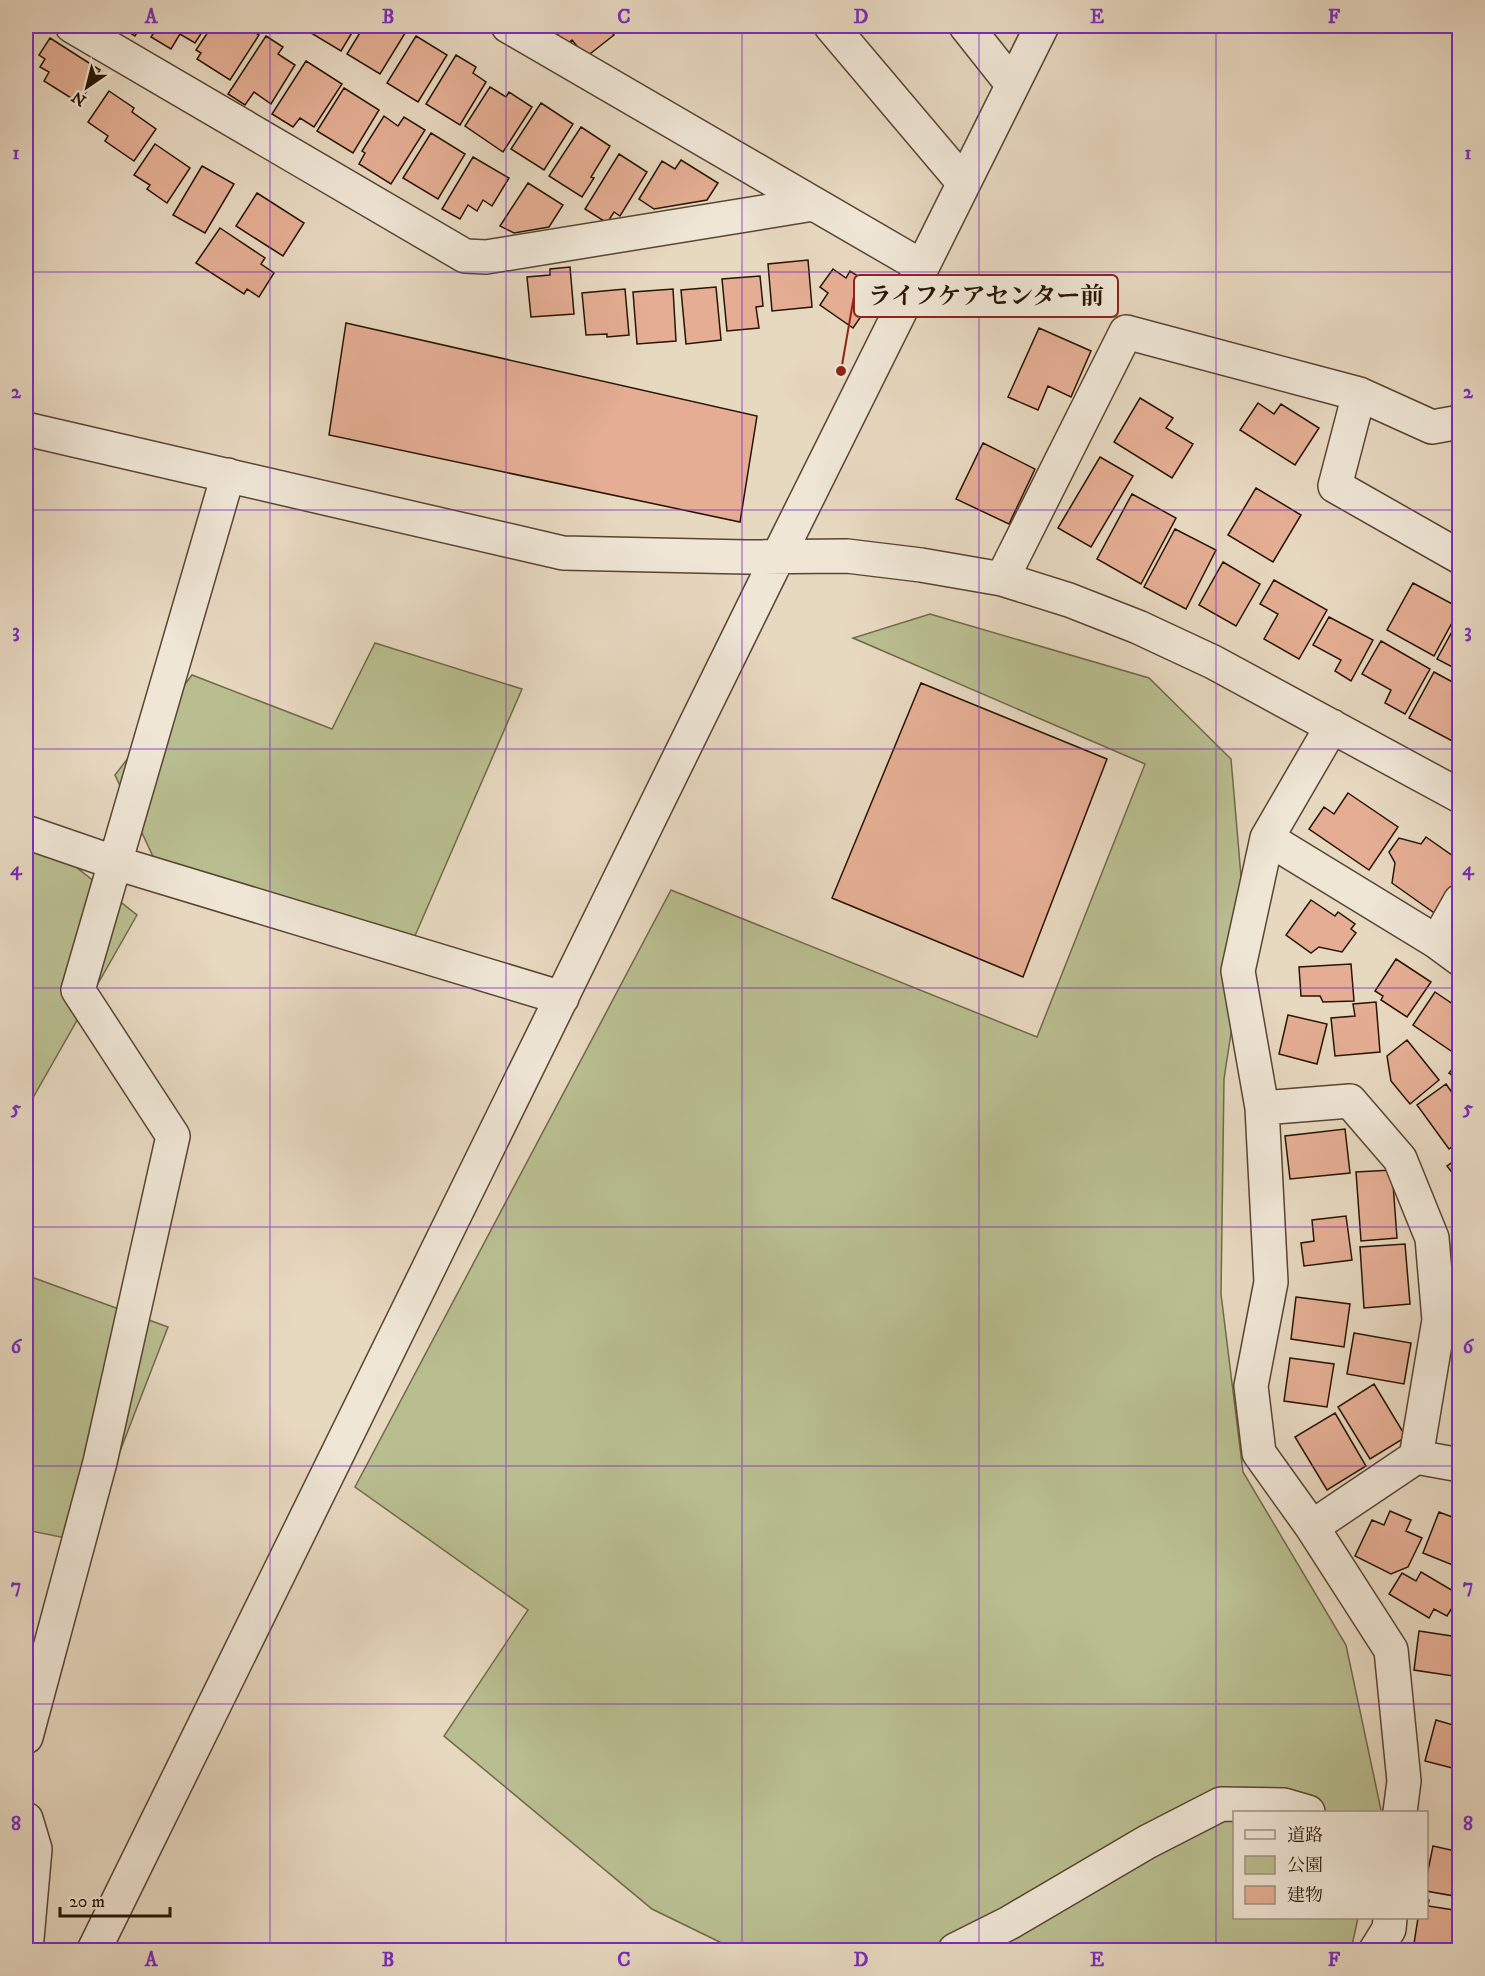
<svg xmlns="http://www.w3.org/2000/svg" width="1485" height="1976" font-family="'IM FELL DW Pica','Noto Serif JP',serif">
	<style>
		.green { fill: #b9be90; stroke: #706949; stroke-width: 1.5 }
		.building { fill: #e5ae94; stroke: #281402; stroke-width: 1.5 }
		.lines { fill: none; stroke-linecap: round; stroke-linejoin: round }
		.minor-casing { stroke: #584532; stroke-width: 36 }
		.minor { stroke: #efe6d6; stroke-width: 33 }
		.grid { fill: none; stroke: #7b2cbf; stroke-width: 1.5; stroke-opacity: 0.55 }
		.leader { fill: none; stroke: #8f2418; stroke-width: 2 }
		.callout-dot { fill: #8f2418; stroke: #efe6d6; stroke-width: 2 }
		.callout { fill: #efe6d6; stroke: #8f2418; stroke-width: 2 }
		.callout-label { font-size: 24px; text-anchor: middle; font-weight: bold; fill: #281402 }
		.neatline { fill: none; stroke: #7b2cbf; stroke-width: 2 }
		.grid-label { font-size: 20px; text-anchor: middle; font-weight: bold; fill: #7b2cbf }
	</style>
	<rect width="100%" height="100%" fill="#e7d8c0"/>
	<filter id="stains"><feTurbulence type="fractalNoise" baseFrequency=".00333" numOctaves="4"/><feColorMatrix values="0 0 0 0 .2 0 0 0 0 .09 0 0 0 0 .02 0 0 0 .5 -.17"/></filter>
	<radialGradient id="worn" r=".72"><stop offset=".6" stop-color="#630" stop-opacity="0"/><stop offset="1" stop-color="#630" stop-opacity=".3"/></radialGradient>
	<!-- green -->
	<path class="green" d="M930,614L1149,678L1231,759L1246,935L1224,1079L1221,1294L1243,1472L1346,1645L1381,1810V1812H1234V1918H1358L1351,1950H736L652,1909L444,1736L528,1610L355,1487L671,890L1037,1037L1145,764L853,638Z
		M375,643L522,689L411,945L171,895L115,775L192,675L332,729Z
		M26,840L72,864L137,915L26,1110Z
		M26,1275L168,1327L85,1542L26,1530Z"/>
	<!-- building -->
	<path class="building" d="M118,26H141L135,36Z
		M158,26H206L195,43L180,34L171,49L151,37Z
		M212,26H245L259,35L230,80L197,59L201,53L196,50Z
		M308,26H356L341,51L306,30Z
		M364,26H399L407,30L380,74L347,54Z
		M551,26H606L614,35L586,57L572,40L566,45Z
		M266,36L283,47L278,54L295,65L271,104L254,92L245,105L228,94Z
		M416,36L447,55L418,102L387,83Z
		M50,38L100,70L79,103L44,81L49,72L40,67L45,59L39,55Z
		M456,55L476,67L473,73L486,82L460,125L426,104Z
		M306,61L342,84L314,127L300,118L293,127L272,114Z
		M490,87L506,97L509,92L532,107L503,152L465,126Z
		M344,88L379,110L353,153L317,131Z
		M109,91L134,108L132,112L156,129L134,161L105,141L108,136L88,122Z
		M541,103L573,124L544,170L511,149Z
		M384,116L398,126L404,117L425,130L391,184L359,164L365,153L362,151Z
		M581,127L610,146L591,177L594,178L582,197L549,176Z
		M431,133L465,154L438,199L403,178Z
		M155,144L190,168L167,203L147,189L150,185L134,175Z
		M619,154L647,172L620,216L614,212L607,223L585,209Z
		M473,157L509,178L492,206L483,200L477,211L468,205L460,219L442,209Z
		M681,160L718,183L707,200L654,209L639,199L662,161L675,169Z
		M202,166L234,184L205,233L173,215Z
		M528,183L563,205L549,227L514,233L500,226Z
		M257,193L304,223L283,256L236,226Z
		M220,228L265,258L261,264L274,273L259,297L247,289L244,294L196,263Z
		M808,260L812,307L772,311L768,264Z
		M570,267L574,314L531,317L527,277L550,275V269Z
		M833,269L846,278L850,271L864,280L867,275L882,286L853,328L820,305L828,293L820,287Z
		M760,276L763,306L756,307L759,328L727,331L722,279Z
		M716,287L721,340L686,344L681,290Z
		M625,289L629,335L607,337V334L586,335L582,293Z
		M673,289L676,341L637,344L633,292Z
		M346,323L757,416L740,522L329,435Z
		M1039,328L1091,351L1071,397L1048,386L1038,410L1008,397Z
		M1140,398L1173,418L1166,428L1193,444L1172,478L1114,442Z
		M1258,403L1274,414L1281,404L1319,428L1295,465L1240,430Z
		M983,443L1035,469L1009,524L956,499Z
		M1100,457L1133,476L1091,547L1058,528Z
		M1256,488L1301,515L1273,562L1228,535Z
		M1132,494L1176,518L1141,584L1097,559Z
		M1175,529L1216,550L1186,609L1144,587Z
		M1223,562L1260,584L1236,626L1199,605Z
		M1274,580L1327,610L1299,659L1264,639L1278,614L1260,604Z
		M1413,583L1460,608L1434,656L1387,630Z
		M1329,617L1373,640L1351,681L1335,671L1341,660L1313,645Z
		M1460,617V671L1437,659Z
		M1381,641L1430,669L1405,714L1385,703L1391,690L1362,674Z
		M1434,672L1460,686V737L1456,743L1409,718Z
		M921,683L1107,759L1023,977L832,898Z
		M1348,793L1398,827L1369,870L1309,829L1324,807L1334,814Z
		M1426,837L1460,861V889L1440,917L1392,883L1395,863L1389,852L1399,838L1421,844Z
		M1311,900L1335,916L1338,912L1355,924L1351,929L1356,933L1342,952L1319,947L1311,953L1286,935Z
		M1396,959L1431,982L1407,1017L1381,1000L1383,996L1375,991Z
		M1351,964L1354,1001L1323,1002L1320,996H1301L1299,967Z
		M1435,992L1460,1009V1045L1454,1053L1413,1025Z
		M1376,1002L1380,1052L1335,1056L1331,1018L1355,1016L1353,1004Z
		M1288,1015L1327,1024L1317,1064L1279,1054Z
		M1407,1040L1439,1080L1410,1104L1391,1081L1387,1056Z
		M1460,1060V1081L1449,1073Z
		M1446,1084L1460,1104V1141L1449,1149L1417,1105Z
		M1345,1129L1350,1173L1290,1179L1285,1136Z
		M1460,1157V1183L1447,1166Z
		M1392,1170L1397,1238L1361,1241L1356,1172Z
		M1346,1216L1352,1260L1304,1266L1301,1243L1314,1241L1312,1220Z
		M1405,1244L1410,1304L1364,1308L1360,1247Z
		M1296,1297L1350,1304L1344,1347L1291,1339Z
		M1354,1333L1411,1343L1404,1384L1347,1374Z
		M1290,1358L1334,1364L1327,1407L1284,1401Z
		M1374,1384L1406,1437L1370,1459L1338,1407Z
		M1335,1413L1366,1466L1327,1490L1295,1437Z
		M1390,1511L1411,1520L1406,1531L1422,1538L1408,1567L1391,1574L1355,1556L1372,1520L1384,1525Z
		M1439,1512L1460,1520V1568L1423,1553Z
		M1421,1572L1460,1595L1447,1616L1434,1609L1429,1618L1389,1594L1402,1573L1416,1581Z
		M1419,1631L1458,1637L1453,1676L1414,1670Z
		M1436,1720L1460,1727V1770L1425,1761Z
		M1433,1846L1460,1852V1897L1426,1891V1880Z
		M1426,1899L1429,1900L1428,1906L1460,1911V1950H1413L1418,1918H1426Z"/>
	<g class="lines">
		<!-- minor casing -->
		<g class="minor-casing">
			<path id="minor" d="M72,26L465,256L486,257L813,204
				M508,26L921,266
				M831,26L963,182
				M966,26L1012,84
				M1359,394L1335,486L1460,557
				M26,429L563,553L746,557L847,556L921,565L1002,579L1069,600L1138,627L1213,662L1460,796
				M1002,579L1126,332L1359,394L1432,427L1460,422
				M1332,726L1267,838L1238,971L1262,1108L1271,1282L1251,1386L1259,1453L1312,1527L1391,1650L1404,1781L1400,1812
				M26,832L116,863L562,998
				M1267,838L1437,942L1460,959
				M1437,942L1460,901
				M1262,1108L1350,1101L1400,1159L1432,1238L1439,1320L1416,1457
				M1312,1527L1416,1457L1460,1465
				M26,1737L100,1462L173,1136L78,990L228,475
				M26,1819L35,1849L26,1950
				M94,1950L765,583L1042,26
				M955,1950L1009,1923L1147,1842L1221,1804L1284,1805L1308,1812
				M1376,1950L1389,1929L1390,1918"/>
		</g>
		<!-- minor -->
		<use href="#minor" class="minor"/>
	</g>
	<!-- grid -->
	<path class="grid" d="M270,26V1950M506,26V1950M742,26V1950M979,26V1950M1216,26V1950M26,272H1460M26,510H1460M26,749H1460M26,988H1460M26,1227H1460M26,1466H1460M26,1704H1460"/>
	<!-- callouts -->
	<path class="leader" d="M841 371L854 296"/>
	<circle class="callout-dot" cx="841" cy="371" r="6"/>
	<rect class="callout" x="854" y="275" width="264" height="42" rx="6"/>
	<g class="callout-label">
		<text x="986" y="304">ライフケアセンター前</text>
	</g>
	<!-- margin -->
	<rect width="1485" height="1976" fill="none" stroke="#e7d8c0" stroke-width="66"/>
	<!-- legend -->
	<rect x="1233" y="1811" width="195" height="108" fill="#efe6d6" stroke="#9f9281" stroke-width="1.5"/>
	<rect x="1245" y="1830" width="30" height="9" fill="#efe6d6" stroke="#9f9281" stroke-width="1.5"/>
	<text x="1287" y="1841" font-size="18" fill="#281402">道路</text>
	<rect x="1245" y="1856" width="30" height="18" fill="#b9be90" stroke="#9f9281" stroke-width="1.5"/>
	<text x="1287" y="1871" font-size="18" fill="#281402">公園</text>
	<rect x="1245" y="1886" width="30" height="18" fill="#e5ae94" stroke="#9f9281" stroke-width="1.5"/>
	<text x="1287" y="1901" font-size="18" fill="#281402">建物</text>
	<!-- north arrow -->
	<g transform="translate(87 87) rotate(215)" stroke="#efe6d6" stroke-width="4.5" paint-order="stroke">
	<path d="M0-4.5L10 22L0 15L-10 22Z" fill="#281402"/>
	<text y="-9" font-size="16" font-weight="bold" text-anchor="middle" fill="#281402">N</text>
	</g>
	<!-- scale -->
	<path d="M60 1907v9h110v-9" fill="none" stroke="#281402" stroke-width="3"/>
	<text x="69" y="1907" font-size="18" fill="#281402" stroke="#efe6d6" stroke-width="4.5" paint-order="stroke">20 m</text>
	<rect x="33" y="33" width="1419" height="1910" class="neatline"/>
	<g class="grid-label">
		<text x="151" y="23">A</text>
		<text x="388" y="23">B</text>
		<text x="624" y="23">C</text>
		<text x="861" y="23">D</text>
		<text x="1097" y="23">E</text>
		<text x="1334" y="23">F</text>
		<text x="16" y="159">1</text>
		<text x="1468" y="159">1</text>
		<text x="16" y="398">2</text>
		<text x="1468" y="398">2</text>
		<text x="16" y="637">3</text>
		<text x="1468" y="637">3</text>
		<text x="16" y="875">4</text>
		<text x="1468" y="875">4</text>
		<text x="16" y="1114">5</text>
		<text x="1468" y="1114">5</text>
		<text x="16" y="1353">6</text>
		<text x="1468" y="1353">6</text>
		<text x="16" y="1592">7</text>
		<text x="1468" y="1592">7</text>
		<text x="16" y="1830">8</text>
		<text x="1468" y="1830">8</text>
		<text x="151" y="1966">A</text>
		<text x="388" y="1966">B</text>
		<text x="624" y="1966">C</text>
		<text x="861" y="1966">D</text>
		<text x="1097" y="1966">E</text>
		<text x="1334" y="1966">F</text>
	</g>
	<rect width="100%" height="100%" filter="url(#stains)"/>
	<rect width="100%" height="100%" fill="url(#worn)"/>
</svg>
